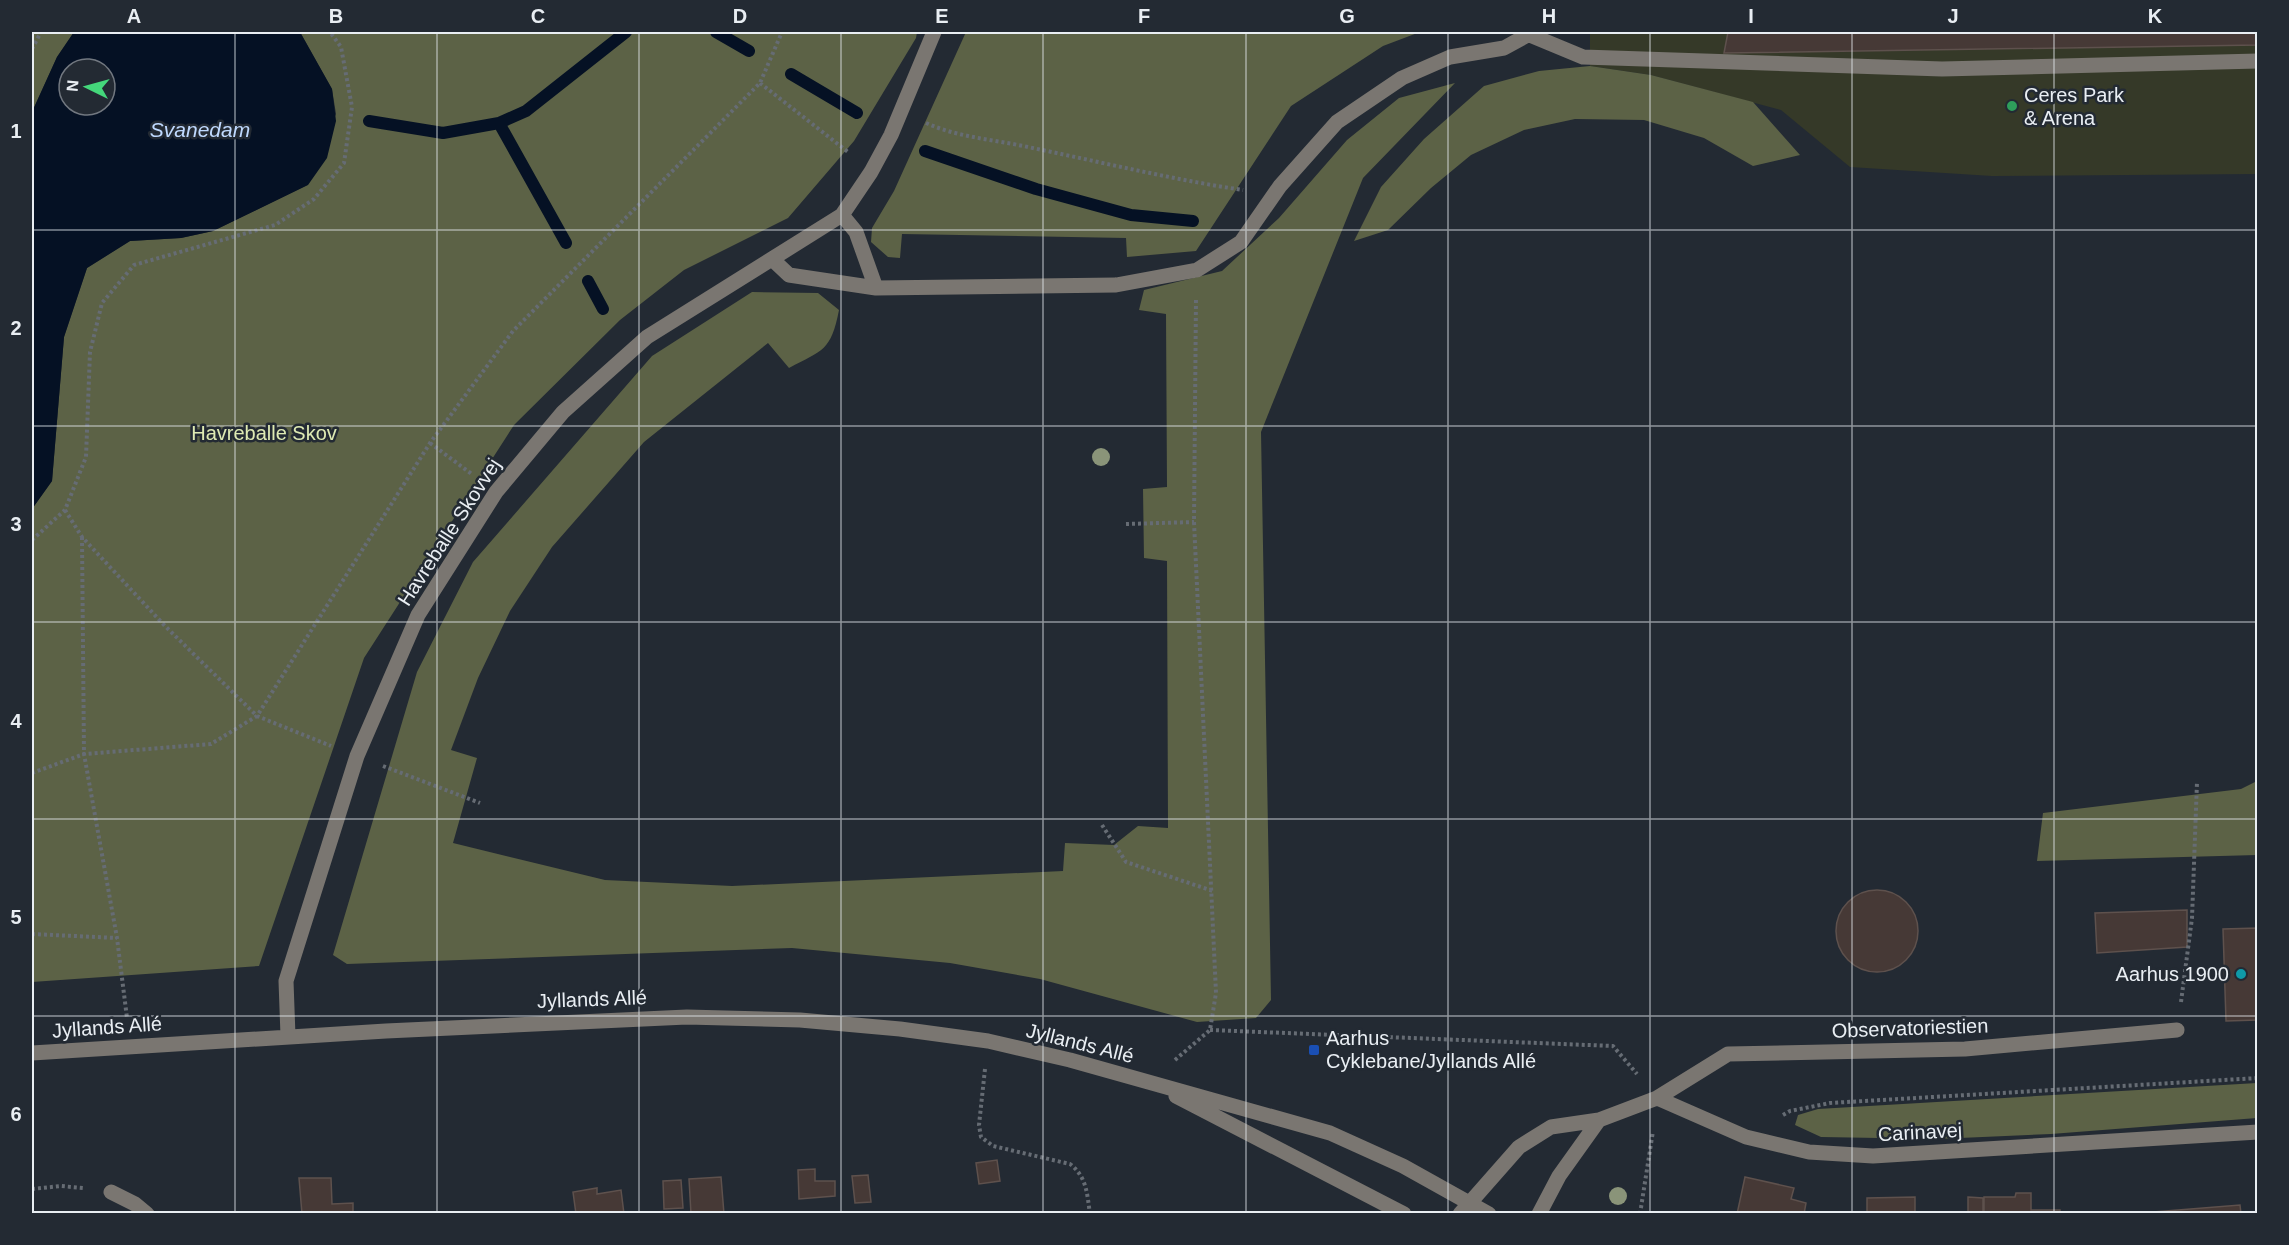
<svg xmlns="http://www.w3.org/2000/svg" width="2289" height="1245" font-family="Arial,sans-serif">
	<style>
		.green { fill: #353928 }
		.forest { fill: #5c6246 }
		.water { fill: #051124; fill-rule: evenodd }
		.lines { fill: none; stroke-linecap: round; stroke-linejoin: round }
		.stream { stroke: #051124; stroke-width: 12 }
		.building { fill: #463936; stroke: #5e514d; stroke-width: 1.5 }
		.path { stroke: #666c74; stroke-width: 4; stroke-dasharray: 3 3; stroke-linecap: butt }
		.minor { stroke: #7a7671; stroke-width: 15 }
		.tree { fill: #8a9479 }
		.grid { fill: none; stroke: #e9eef3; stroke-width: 1.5; stroke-opacity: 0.55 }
		.leisure-dot { fill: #2e9e5b; stroke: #232a33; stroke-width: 2 }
		.culture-dot { fill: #0f9aa8; stroke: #232a33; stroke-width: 2 }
		.transit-dot { fill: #1a4fb4; stroke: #232a33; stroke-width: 2 }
		.labels { text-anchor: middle; stroke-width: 5; stroke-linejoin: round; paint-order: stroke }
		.poi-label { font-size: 20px; fill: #e9eef3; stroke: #232a33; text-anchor: start }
		.park-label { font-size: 20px; fill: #deeab3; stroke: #232a33 }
		.street-label { font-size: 20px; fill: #e9eef3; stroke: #232a33 }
		.water-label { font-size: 21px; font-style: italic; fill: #bfd9fe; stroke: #232a33 }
		.neatline { fill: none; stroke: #e9eef3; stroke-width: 2 }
		.grid-label { font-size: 20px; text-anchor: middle; font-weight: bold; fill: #e9eef3 }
	</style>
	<rect width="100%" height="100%" fill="#232a33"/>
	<!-- green -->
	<path class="green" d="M1590,32H2257V174L1992,176L1850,167L1781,110L1651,75L1590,66Z"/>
	<!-- forest -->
	<path class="forest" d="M32,32H74L57,57L32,112Z
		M300,32H917L916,38L854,141L788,218L684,270L620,320L514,425L364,658L259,966L32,982V509L52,481L64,337L87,268L130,241L181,238L213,231L307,185L336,114L332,89Z
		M966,32H1420L1383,46L1291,106L1196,251L1127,257L1126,238L902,234L900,258L888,257L871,242L872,228L894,191Z
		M1590,66L1651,75L1753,102L1800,155L1753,166L1704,138L1644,120L1575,119L1524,130L1471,155L1431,188L1388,230L1354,241L1381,187L1424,139L1484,86L1539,71Z
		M1455,83L1363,178L1261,432L1271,1000L1256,1018L1197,1022L1040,979L950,963L792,948L347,964L333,955L417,672L473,562L652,356L752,292L818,293L839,310C831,351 823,350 789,368L768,343L644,442L552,547L510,611L478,678L451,750L477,758L453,843L605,880L732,886L1063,871L1065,843L1114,845L1138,826L1168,828L1167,561L1144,558L1143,489L1167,487L1166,314L1139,310L1144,290L1222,271L1279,218L1347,140L1399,98Z
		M2257,781V855L2037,861L2043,813L2241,789Z
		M2257,1083V1118L2051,1134L1937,1139L1821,1137L1795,1125L1798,1115L1818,1109Z"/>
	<!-- water -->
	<path class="water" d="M74,32H300L332,89L336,121L327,158L308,185L213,231L181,238L130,241L87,268L64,337L52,481L32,509V112L57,57ZM69,69H105V105H69Z"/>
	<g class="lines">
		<!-- stream -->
		<path class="stream" d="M716,32L749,51
			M791,74L857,113
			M369,121L443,133L499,123L526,111L626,32
			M499,123L566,243
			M925,151L1036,189L1131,215L1193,221
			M588,281L603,309"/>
	</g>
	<!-- building -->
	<path class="building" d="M1728,32H2258V45L1724,53Z
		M1836 931a41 41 0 1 1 82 0a41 41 0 1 1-82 0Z
		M2187,910V947L2097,953L2095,913Z
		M2258,928V1020L2226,1021L2223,929Z
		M997,1160L1000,1181L979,1184L976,1163Z
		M815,1169V1181H835V1196L799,1199L798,1170Z
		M868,1175L871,1202L855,1203L852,1176Z
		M721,1177L724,1214H691L689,1179Z
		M1745,1177L1794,1188L1791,1199L1806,1203L1804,1214H1737Z
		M299,1178H331L332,1204L353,1203V1214H302Z
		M681,1180L683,1208L664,1209L663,1181Z
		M597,1188V1194L621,1190L624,1214H576L573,1192Z
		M2016,1193H2031V1210H2060V1214H1984V1197H2015Z
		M1915,1197V1214H1867V1198Z
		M1968,1197L1983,1198V1214H1968Z
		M2240,1205L2241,1214H2141V1213Z"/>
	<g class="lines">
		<!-- path -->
		<path class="path" d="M32,49L41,32
			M760,83L848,152
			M926,123C957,137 990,139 1023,146C1097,161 1169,179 1243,190
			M430,443L473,475
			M65,510L82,537L165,626L257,716L331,746
			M1126,524L1194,522
			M82,537L84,754L117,938L127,1018
			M32,540L65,510L86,457L90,352L102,303L134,265L275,225L314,199L344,163L352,107L341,47L330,32
			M383,766L480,803
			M32,773L84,754L211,744L257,716L430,443L513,331L760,83L782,32
			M1102,825L1126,862L1213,891
			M32,934L117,938
			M2181,1002L2192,918L2197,782
			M1210,1030L1613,1046L1637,1074
			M1175,1060L1210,1030L1216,993L1194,522L1196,298
			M985,1069L979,1125L981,1137L993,1146L1070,1164C1087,1177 1087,1194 1090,1214
			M1783,1115L1790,1111L1830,1103L2258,1078
			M32,1189L61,1186L83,1188
			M1640,1214L1653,1131"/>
		<!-- minor -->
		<path class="minor" d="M1530,35L1583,57L1942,69L2258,61
			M842,215L856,232L876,288
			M772,259L789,275L876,288L1116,285L1197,270L1241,242L1280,186L1337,122L1402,78L1450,57L1504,48L1533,32
			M288,1036L286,981L357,756L418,615L496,492L563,412L647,337L842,215L871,172L891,135L934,32
			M32,1053L386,1031L687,1017L800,1020L900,1029L988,1041L1070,1060L1330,1133L1403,1166L1489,1214
			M1176,1096L1404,1214
			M1657,1098L1746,1137L1809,1152L1873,1156L2258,1132
			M111,1192L135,1204L147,1214
			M1460,1214L1519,1147L1551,1127L1599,1120L1657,1098L1728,1054L1965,1049L2177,1030
			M1539,1214L1559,1176L1599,1120"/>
	</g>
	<!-- trees -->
	<g class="tree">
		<circle cx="1101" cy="457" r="9"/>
		<circle cx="1618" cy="1196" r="9"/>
	</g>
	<!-- grid -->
	<path class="grid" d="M235,32V1214M437,32V1214M639,32V1214M841,32V1214M1043,32V1214M1246,32V1214M1448,32V1214M1650,32V1214M1852,32V1214M2054,32V1214M32,230H2258M32,426H2258M32,622H2258M32,819H2258M32,1016H2258"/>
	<!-- markers -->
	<circle class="leisure-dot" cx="2012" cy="106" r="6"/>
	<circle class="culture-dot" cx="2241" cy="974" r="6"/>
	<rect class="transit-dot" x="1308" y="1044" width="12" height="12" rx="3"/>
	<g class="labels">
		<!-- poi labels -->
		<g class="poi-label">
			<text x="2024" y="102">Ceres Park<tspan x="2024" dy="23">&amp; Arena</tspan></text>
			<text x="2229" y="981" text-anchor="end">Aarhus 1900</text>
			<text x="1326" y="1045">Aarhus<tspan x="1326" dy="23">Cyklebane/Jyllands Allé</tspan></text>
		</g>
		<!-- park labels -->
		<g class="park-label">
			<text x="264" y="440">Havreballe Skov</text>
		</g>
		<!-- street labels -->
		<g class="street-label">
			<text transform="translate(449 532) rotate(-57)" y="7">Havreballe Skovvej</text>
			<text transform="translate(592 999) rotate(-2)" y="7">Jyllands Allé</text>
			<text transform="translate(107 1027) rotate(-4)" y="7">Jyllands Allé</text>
			<text transform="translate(1910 1028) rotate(-2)" y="7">Observatoriestien</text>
			<text transform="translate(1080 1043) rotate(14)" y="7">Jyllands Allé</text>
			<text transform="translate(1920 1132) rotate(-3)" y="7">Carinavej</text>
		</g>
		<!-- water labels -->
		<g class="water-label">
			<text x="200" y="137">Svanedam</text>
		</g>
	</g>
	<!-- border -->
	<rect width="2289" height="1245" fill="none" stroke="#232a33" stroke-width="66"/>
	<!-- north arrow -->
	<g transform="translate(87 87) rotate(275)"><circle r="28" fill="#232a33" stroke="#727880" stroke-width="1.5"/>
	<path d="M0-4.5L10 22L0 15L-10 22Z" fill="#44d77b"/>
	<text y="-9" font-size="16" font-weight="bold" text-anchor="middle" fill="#e9eef3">N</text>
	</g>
	<rect x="33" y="33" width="2223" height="1179" class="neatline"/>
	<g class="grid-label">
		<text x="134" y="23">A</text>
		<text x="336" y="23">B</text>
		<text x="538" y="23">C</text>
		<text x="740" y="23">D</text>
		<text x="942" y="23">E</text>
		<text x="1144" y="23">F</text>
		<text x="1347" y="23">G</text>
		<text x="1549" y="23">H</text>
		<text x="1751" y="23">I</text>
		<text x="1953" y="23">J</text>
		<text x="2155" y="23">K</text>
		<text x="16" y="138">1</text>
		<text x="16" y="335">2</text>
		<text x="16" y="531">3</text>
		<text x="16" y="728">4</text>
		<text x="16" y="924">5</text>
		<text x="16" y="1121">6</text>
	</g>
</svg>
